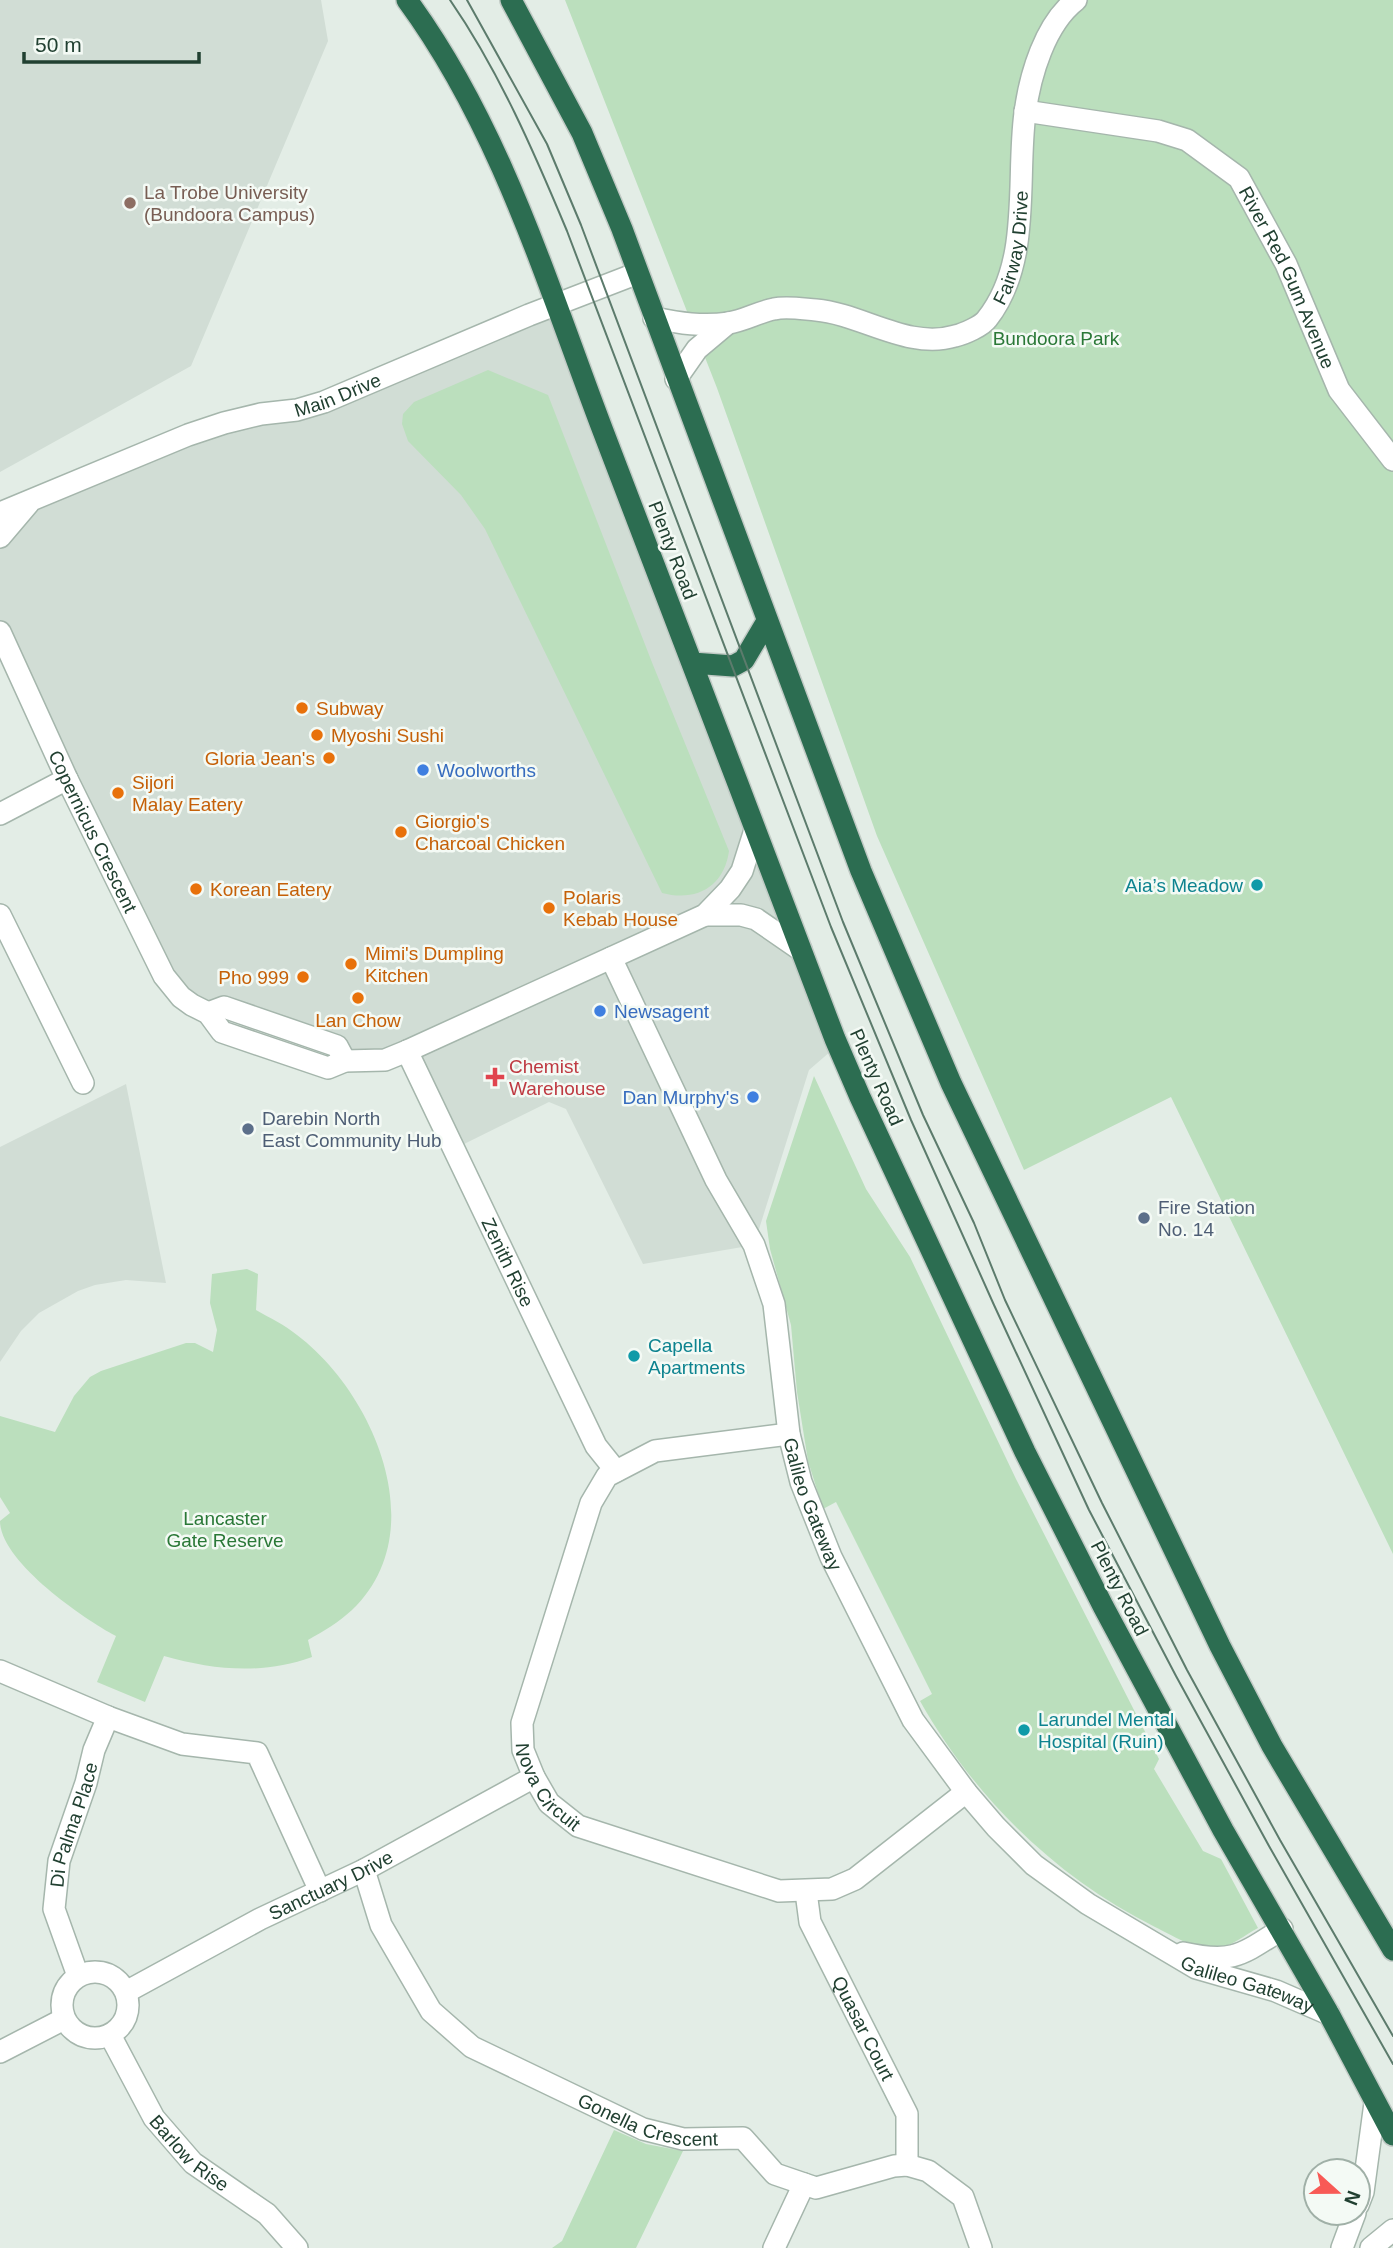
<svg xmlns="http://www.w3.org/2000/svg" width="1393" height="2248" font-family="Helvetica,sans-serif">
	<style>
		.built { fill: #d1ddd5 }
		.green { fill: #bbdfbd }
		.lines { fill: none; stroke-linecap: round; stroke-linejoin: round }
		.minor-casing { stroke: #a5b6ac; stroke-width: 24 }
		.highway-casing { stroke: #c1cac5; stroke-width: 24 }
		.minor { stroke: #fff; stroke-width: 21 }
		.highway { stroke: #2c6d51; stroke-width: 21 }
		.tram { stroke: #5c7b6c; stroke-width: 2 }
		.education-dot { fill: #8d6e63; stroke: #f4faf5; stroke-width: 2.5 }
		.food-dot { fill: #e8710a; stroke: #f4faf5; stroke-width: 2.5 }
		.shop-dot { fill: #3f7fe0; stroke: #f4faf5; stroke-width: 2.5 }
		.culture-dot { fill: #0f9aa8; stroke: #f4faf5; stroke-width: 2.5 }
		.health-dot { fill: #e0444e; stroke: #f4faf5; stroke-width: 2.5 }
		.service-dot { fill: #5c6f8a; stroke: #f4faf5; stroke-width: 2.5 }
		.labels { text-anchor: middle; stroke-width: 5; stroke-linejoin: round; paint-order: stroke }
		.education-label { font-size: 19px; fill: #785e54; stroke: #f4faf5; text-anchor: start }
		.street-label { font-size: 19px; fill: #214031; stroke: #f4faf5 }
		.park-label { font-size: 19px; fill: #2a7837; stroke: #f4faf5 }
		.food-label { font-size: 19px; fill: #c56008; stroke: #f4faf5; text-anchor: start }
		.shop-label { font-size: 19px; fill: #366cbe; stroke: #f4faf5; text-anchor: start }
		.culture-label { font-size: 19px; fill: #0d838f; stroke: #f4faf5; text-anchor: start }
		.health-label { font-size: 19px; fill: #be3a42; stroke: #f4faf5; text-anchor: start }
		.service-label { font-size: 19px; fill: #4e5e75; stroke: #f4faf5; text-anchor: start }
	</style>
	<rect width="100%" height="100%" fill="#e3ede6"/>
	<!-- built -->
	<path class="built" d="M0,0H321L328,41L191,366L0,472Z
		M557,304L838,1045L809,1070L754,1245L643,1264L566,1109L549,1102L454,1149L407,1051L345,1061L224,1007L175,990L0,632V537L32,500Z
		M126,1084L166,1283L126,1280L95,1285L78,1291L39,1313L21,1331L0,1362V1147Z"/>
	<!-- green -->
	<path class="green" d="M565,0H1393V1554L1171,1097L1024,1170L877,836L717,388Z
		M488,370L548,395L653,665L729,851C724,887 696,902 662,893L485,529L461,495L408,441L402,424L403,414L414,402Z
		M814,1076L866,1189L910,1257L1016,1479L1159,1759L1154,1769L1203,1851L1221,1859L1258,1928C1245,1935 1229,1948 1215,1949C1195,1950 1172,1935 1155,1927C1055,1877 975,1798 920,1701L932,1694L836,1502L823,1509L808,1461L797,1392L791,1325L770,1249L766,1221Z
		M247,1269L258,1274L256,1310C270,1318 285,1325 297,1335C374,1393 434,1532 352,1610C339,1622 324,1631 308,1640L312,1657C262,1675 214,1670 164,1656L145,1702L97,1682L116,1636C82,1618 0,1561 0,1521L10,1513L0,1497V1416L55,1432L74,1396L90,1377L101,1371L186,1343H195L213,1352L217,1330L210,1303L212,1274Z
		M614,2130L646,2144L683,2151L636,2248H552L562,2241Z"/>
	<g class="lines">
		<!-- minor casing -->
		<g class="minor-casing">
			<g id="minor">
				<path id="s1" d="M1025,111L1158,131L1187,140L1239,178L1286,264L1339,390L1393,460"/>
				<path id="s2" d="M654,318C679,323 703,327 728,323C744,321 758,312 774,309C786,306 803,309 816,310C862,314 908,350 955,336C964,334 982,326 987,319C1032,262 1016,180 1025,113C1030,75 1045,24 1076,0"/>
				<path d="M676,379L697,349L728,323"/>
				<path id="s3" d="M0,513L188,435L224,423L261,414L297,410L324,402L529,315L638,273"/>
				<path d="M0,537L28,504"/>
				<path id="s4" d="M0,632L67,779L164,976L181,997L192,1005L208,1013L222,1032L328,1068L345,1061L385,1060L407,1051L705,915L730,889L742,871L755,830"/>
				<path d="M0,814L67,779"/>
				<path d="M0,915L83,1083"/>
				<path d="M705,915H741L756,919L801,950"/>
				<path id="s5" d="M611,958L716,1180L754,1245L774,1304L789,1434L801,1482L831,1557L913,1720L966,1792L996,1827L1034,1865L1088,1904L1196,1968L1276,1991L1329,2014"/>
				<path d="M208,1013L224,1007L337,1046L345,1061"/>
				<path id="s6" d="M407,1051L596,1446L616,1471"/>
				<path id="s7" d="M789,1434L655,1451L607,1476L591,1503L522,1723L523,1750L534,1777L549,1803L578,1826L779,1891L832,1889L855,1879L966,1792"/>
				<path d="M0,1671L108,1717L182,1744L257,1753L320,1891"/>
				<path id="s8" d="M364,1870L381,1925L431,2011L472,2047L643,2129L683,2139L743,2138L775,2174L816,2188L894,2166L907,2165L928,2171L963,2197L981,2248"/>
				<path id="s9" d="M806,1892L810,1922L907,2114V2165"/>
				<path d="M1183,1953C1233,1964 1241,1955 1282,1929"/>
				<circle cx="95" cy="2005" r="33"/>
				<path id="s10" d="M78,1976L54,1909L59,1861L86,1783L94,1750L108,1717"/>
				<path id="s11" d="M126,1992L260,1919L364,1870L534,1777"/>
				<path id="s12" d="M110,2035L154,2118L193,2163L267,2214L297,2248"/>
				<path d="M0,2052L64,2019"/>
				<path d="M1358,2205L1363,2192L1375,2103"/>
				<path d="M774,2248L804,2184"/>
				<path d="M1342,2248L1355,2213"/>
				<path d="M1371,2248L1393,2230"/>
			</g>
		</g>
		<!-- highway casing -->
		<g class="highway-casing">
			<path id="highway" d="M407,0C501,128 547,284 603,431C681,634 758,836 835,1039L860,1097L1025,1452L1103,1606L1223,1830L1329,2014L1393,2135
				M511,0L582,133L622,229L861,871L951,1083L1220,1646L1272,1746L1393,1950
				M692,663L733,666L744,660L767,621"/>
		</g>
		<!-- minor -->
		<use href="#minor" class="minor"/>
		<!-- highway -->
		<use href="#highway" class="highway"/>
		<!-- tram -->
		<path class="tram" d="M450,0C499,71 534,152 567,231L831,927L911,1120L994,1305L1089,1510L1176,1676L1269,1846L1393,2064
			M467,0L547,144L581,225L843,922L923,1115L974,1223L1005,1300L1102,1503L1187,1670L1280,1840L1393,2036"/>
	</g>
	<!-- markers -->
	<circle class="education-dot" cx="130" cy="203" r="7"/>
	<g class="food-dot">
		<circle cx="302" cy="708" r="7"/>
		<circle cx="317" cy="735" r="7"/>
		<circle cx="329" cy="758" r="7"/>
		<circle cx="118" cy="793" r="7"/>
		<circle cx="401" cy="832" r="7"/>
		<circle cx="196" cy="889" r="7"/>
		<circle cx="549" cy="908" r="7"/>
		<circle cx="351" cy="964" r="7"/>
		<circle cx="303" cy="977" r="7"/>
		<circle cx="358" cy="998" r="7"/>
	</g>
	<g class="shop-dot">
		<circle cx="423" cy="770" r="7"/>
		<circle cx="600" cy="1011" r="7"/>
		<circle cx="753" cy="1097" r="7"/>
	</g>
	<g class="culture-dot">
		<circle cx="1257" cy="885" r="7"/>
		<circle cx="634" cy="1356" r="7"/>
		<circle cx="1024" cy="1730" r="7"/>
	</g>
	<path class="health-dot" d="M491.5 1066.5h7v7h7v7h-7v7h-7v-7h-7v-7h7z"/>
	<g class="service-dot">
		<circle cx="248" cy="1129" r="7"/>
		<circle cx="1144" cy="1218" r="7"/>
	</g>
	<g class="labels">
		<!-- education labels -->
		<g class="education-label">
			<text x="144" y="199">La Trobe University<tspan x="144" dy="22">(Bundoora Campus)</tspan></text>
		</g>
		<!-- street labels -->
		<g class="street-label">
			<text dy="7" stroke="none"><textPath href="#s2" startOffset="422">Fairway Drive</textPath></text>
			<text dy="7" stroke="none"><textPath href="#s1" startOffset="340">River Red Gum Avenue</textPath></text>
			<text dy="7" stroke="none"><textPath href="#s3" startOffset="359">Main Drive</textPath></text>
			<text transform="translate(673 550) rotate(69)" y="7">Plenty Road</text>
			<text dy="7" stroke="none"><textPath href="#s4" startOffset="220">Copernicus Crescent</textPath></text>
			<text transform="translate(877 1077) rotate(66)" y="7">Plenty Road</text>
			<text dy="7" stroke="none"><textPath href="#s6" startOffset="234">Zenith Rise</textPath></text>
			<text dy="7" stroke="none"><textPath href="#s5" startOffset="588">Galileo Gateway</textPath></text>
			<text transform="translate(1120 1588) rotate(63)" y="7">Plenty Road</text>
			<text dy="7" stroke="none"><textPath href="#s7" startOffset="523">Nova Circuit</textPath></text>
			<text dy="7" stroke="none"><textPath href="#s10" startOffset="158">Di Palma Place</textPath></text>
			<text dy="7" stroke="none"><textPath href="#s11" startOffset="231">Sanctuary Drive</textPath></text>
			<text dy="7" stroke="none"><textPath href="#s5" startOffset="1262">Galileo Gateway</textPath></text>
			<text dy="7" stroke="none"><textPath href="#s9" startOffset="149">Quasar Court</textPath></text>
			<text dy="7" stroke="none"><textPath href="#s8" startOffset="404">Gonella Crescent</textPath></text>
			<text dy="7" stroke="none"><textPath href="#s12" startOffset="144">Barlow Rise</textPath></text>
		</g>
		<!-- park labels -->
		<g class="park-label">
			<text x="1056" y="345">Bundoora Park</text>
			<text x="225" y="1525">Lancaster<tspan x="225" dy="22">Gate Reserve</tspan></text>
		</g>
		<!-- food labels -->
		<g class="food-label">
			<text x="316" y="715">Subway</text>
			<text x="331" y="742">Myoshi Sushi</text>
			<text x="315" y="765" text-anchor="end">Gloria Jean's</text>
			<text x="132" y="789">Sijori<tspan x="132" dy="22">Malay Eatery</tspan></text>
			<text x="415" y="828">Giorgio's<tspan x="415" dy="22">Charcoal Chicken</tspan></text>
			<text x="210" y="896">Korean Eatery</text>
			<text x="563" y="904">Polaris<tspan x="563" dy="22">Kebab House</tspan></text>
			<text x="365" y="960">Mimi's Dumpling<tspan x="365" dy="22">Kitchen</tspan></text>
			<text x="289" y="984" text-anchor="end">Pho 999</text>
			<text x="358" y="1027" text-anchor="middle">Lan Chow</text>
		</g>
		<!-- shop labels -->
		<g class="shop-label">
			<text x="437" y="777">Woolworths</text>
			<text x="614" y="1018">Newsagent</text>
			<text x="739" y="1104" text-anchor="end">Dan Murphy's</text>
		</g>
		<!-- culture labels -->
		<g class="culture-label">
			<text x="1243" y="892" text-anchor="end">Aia’s Meadow</text>
			<text x="648" y="1352">Capella<tspan x="648" dy="22">Apartments</tspan></text>
			<text x="1038" y="1726">Larundel Mental<tspan x="1038" dy="22">Hospital (Ruin)</tspan></text>
		</g>
		<!-- health labels -->
		<g class="health-label">
			<text x="509" y="1073">Chemist<tspan x="509" dy="22">Warehouse</tspan></text>
		</g>
		<!-- service labels -->
		<g class="service-label">
			<text x="262" y="1125">Darebin North<tspan x="262" dy="22">East Community Hub</tspan></text>
			<text x="1158" y="1214">Fire Station<tspan x="1158" dy="22">No. 14</tspan></text>
		</g>
	</g>
	<!-- north arrow -->
	<g transform="translate(1337 2192) rotate(111)"><circle r="33" fill="#f4faf5" stroke="#a0b0a7" stroke-width="2"/>
	<path d="M0-5L12 26L0 18L-12 26Z" fill="#f85a56"/>
	<text y="-10" font-size="19" font-weight="bold" text-anchor="middle" fill="#214031">N</text>
	</g>
	<!-- scale -->
	<path d="M24 52v10h175v-10" fill="none" stroke="#214031" stroke-width="3.5"/>
	<text x="35" y="52" font-size="21" fill="#214031" stroke="#f4faf5" stroke-width="5" paint-order="stroke">50 m</text>
</svg>
